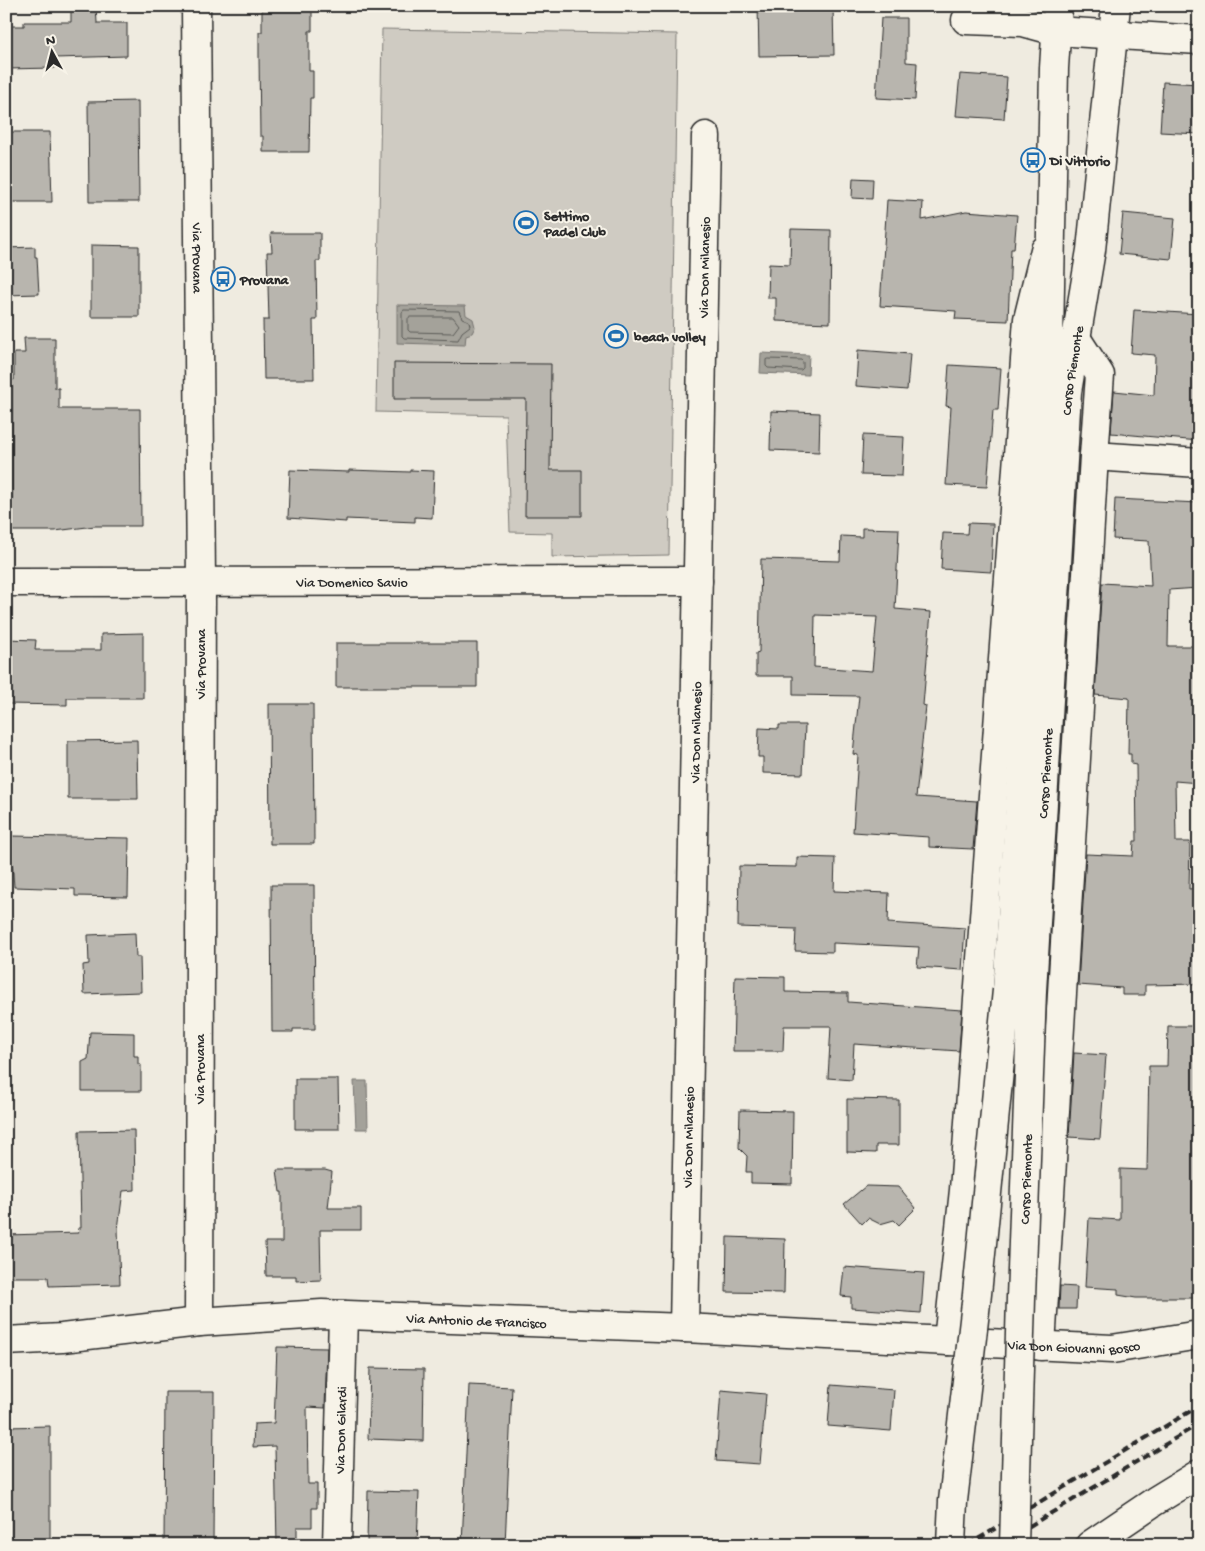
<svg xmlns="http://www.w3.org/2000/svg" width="1205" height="1551" font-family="'Gochi Hand',sans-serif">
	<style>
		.green { fill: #cfcbc2; stroke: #7d7b76 }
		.water { fill: #a4a29a; stroke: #74726e }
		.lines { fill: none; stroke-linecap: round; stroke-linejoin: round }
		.shore { stroke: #5b5b57; stroke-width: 1 }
		.building { fill: #b8b5ae; stroke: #2b2b2b; fill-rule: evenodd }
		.minor-casing { stroke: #2b2b2b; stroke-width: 31 }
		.secondary-casing { stroke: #2b2b2b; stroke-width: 31 }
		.minor { stroke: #f7f3e8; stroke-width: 28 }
		.secondary { stroke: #f7f3e8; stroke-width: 28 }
		.rail { stroke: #2b2b2b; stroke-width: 4; stroke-dasharray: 8 4; stroke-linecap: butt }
		.secondary-bridge-casing { stroke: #2b2b2b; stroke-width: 31; stroke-linecap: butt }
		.secondary-bridge { stroke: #f7f3e8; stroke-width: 28 }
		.labels { text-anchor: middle; stroke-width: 4; stroke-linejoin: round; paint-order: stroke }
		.poi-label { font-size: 14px; font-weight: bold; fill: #2b2b2b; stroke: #f7f3e8; text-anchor: start }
		.street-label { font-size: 14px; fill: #2b2b2b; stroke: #f7f3e8 }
	</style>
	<rect width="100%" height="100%" fill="#efebe0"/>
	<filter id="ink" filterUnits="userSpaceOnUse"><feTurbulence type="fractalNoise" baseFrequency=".02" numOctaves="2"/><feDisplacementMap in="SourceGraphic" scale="10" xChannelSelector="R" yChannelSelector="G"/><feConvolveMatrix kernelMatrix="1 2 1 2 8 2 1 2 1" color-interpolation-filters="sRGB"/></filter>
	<g filter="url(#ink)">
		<!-- green -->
		<path class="green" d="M382,29L677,34L669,555L552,557V533L510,532L506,415L376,412Z"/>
		<!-- water -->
		<path class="water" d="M397,305L465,306L466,315L473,319L475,327L472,333L466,335L465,345L397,343Z
			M761,353L809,355L808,375L760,373Z
			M354,1081H367L368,1129H356Z"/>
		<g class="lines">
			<!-- shore -->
			<path class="shore" d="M404,310L459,311L462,318L469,321L470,326L462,332L458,340L404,338L402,336V313Z
				M410,317H453L459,325L453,333L410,332L408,330V319Z
				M768,359L801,360L803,362V368L801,370L768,368L766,366V360Z"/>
		</g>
		<!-- building -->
		<path class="building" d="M71,6H96L97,23H127V56L55,58V68L6,69V26H24V22H71Z
			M262,6H312V31H309V71H313V98H310L309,152H263V136H260L259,56V32H262Z
			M758,6H833L834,55L759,56Z
			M881,18H906V62L917,63L915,100L876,98Z
			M960,74L1007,77L1004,119L956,116Z
			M1163,82L1199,84V134L1160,132Z
			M138,101L139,202H89L88,102Z
			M6,132H50L52,202H6Z
			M853,178L873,179L872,199L852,198Z
			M887,200L923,202L922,220L966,211L1017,215L1014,249H1011L1008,321L955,319L956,311L880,306Z
			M1123,213L1175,218L1171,259L1119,254Z
			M791,229L831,230L830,323L776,321V298H768L769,264L790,265Z
			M271,233H320V261H316L317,320H313L314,379H264L263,320H269L267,252H272Z
			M91,245L139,246V317H91Z
			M35,247V257H37L39,294L6,295V248Z
			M1134,310L1199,314V441L1111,433L1114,391L1154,395L1155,355L1131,353Z
			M24,338H55V388H59V409H140L141,526H95L55,531H12V380H14V353H25Z
			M858,350L910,354L907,390L856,386Z
			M394,363L551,364L550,470H582V516H525L526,399H394Z
			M949,365L1001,368L998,410H993L987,487L946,485L951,407L946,406Z
			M771,411L820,413L819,452L770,450Z
			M863,435L904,437L902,476L861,475Z
			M290,470L349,472V470L410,472V470L434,471L432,518L415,517V522L346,519V522L288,518Z
			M1115,499L1199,503V588L1169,590L1168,646H1199V783L1175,781L1176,842H1190L1189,889L1199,888V984L1145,985V995H1122V988L1078,985L1086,854L1133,856L1134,841H1137L1136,765L1131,764V754H1128L1129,698L1095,695L1102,583L1151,586L1149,541L1113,539Z
			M968,523L993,524L991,572L941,569L943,533L967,534Z
			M862,528L899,529L895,609L931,612L923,705L926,706L916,797L977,801L973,849L929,847V837L853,832L858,755L853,754L859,696L793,695V676H756V653L759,652L761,559L840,561L841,536L862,537ZM815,615L877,617L872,671L814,667Z
			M143,633V698H67V705L6,704V639L36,640L35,650H101V634Z
			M336,643H477V687H336Z
			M269,704H313L314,844H270Z
			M779,725H805L803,774L763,773V757H758L759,728L779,729Z
			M137,740L138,799H68V741Z
			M10,836L129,838L128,897L75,896V889L14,887Z
			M797,857L835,858L834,891L889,893L888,923L965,928L962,970L917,967L919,947L833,943V952L795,951L796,929L738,927L739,866L797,867Z
			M271,885H314L315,1029H293V1032H272Z
			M135,933L136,957H140L141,992L84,994L83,965L89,964L88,935Z
			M735,976L785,977V992L848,993V1002L962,1010L959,1051L854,1044L852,1080L828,1078L831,1026H784L783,1051H733Z
			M1168,1026H1199V1298H1136L1118,1295V1289L1085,1287L1089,1218L1120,1220V1169L1147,1170L1149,1066H1167Z
			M90,1032L134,1033V1056H138V1064L141,1065V1091H82V1062L88,1059Z
			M1074,1053L1106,1055L1100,1139L1069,1137Z
			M295,1079H338L339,1129H295Z
			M847,1099L899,1100V1145H876V1153L847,1152Z
			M740,1110L793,1111L792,1184L751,1183V1172H746L747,1156L739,1148Z
			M134,1130L135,1190L123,1191L118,1229L120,1284L49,1286L48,1277H6V1235L79,1233L78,1228H81L79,1131Z
			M277,1170H325L332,1172L328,1208H361V1230H320L321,1280L296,1281V1276H266L265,1242H282V1192H280Z
			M866,1186L899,1187L916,1208L899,1225L894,1220L880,1224L868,1218L862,1224L844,1204Z
			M727,1237L785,1239L784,1293L726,1292Z
			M844,1267L924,1273L921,1313L851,1308V1297L841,1296Z
			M1060,1286L1077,1287L1076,1309H1059Z
			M277,1347L327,1348L325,1408L307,1407L308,1484H317V1508H312V1527H297V1545H277L275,1446L253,1447L254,1424L274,1423Z
			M370,1368L424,1369L423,1441L368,1439Z
			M469,1385L512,1387L505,1545H462Z
			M831,1385L894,1390L891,1431L828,1426Z
			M721,1390L766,1394L760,1464L716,1461Z
			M165,1392H214L213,1545H164Z
			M50,1426V1545H8L7,1427Z
			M368,1491L419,1492L417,1545L367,1544Z"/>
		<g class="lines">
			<!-- minor casing -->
			<g class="minor-casing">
				<g id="minor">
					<path id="s1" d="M196,6L201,582L199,1322"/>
					<path d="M966,20L1023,22L1056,31L1199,40"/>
					<path d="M1094,456L1199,463"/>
					<path id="s2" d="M6,582L698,581"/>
					<path id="s3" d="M684,1328L706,136"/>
					<path id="s4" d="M6,1341L62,1338L199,1322L322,1314L684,1328L1112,1349L1199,1335"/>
					<path d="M948,1341L964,1190L1028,319L1045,250"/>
					<path d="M1041,1346L1094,456L1100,375L1076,338"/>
					<path id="s5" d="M337,1545L343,1315"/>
					<path d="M1090,1545L1155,1501L1199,1474"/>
				</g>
			</g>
			<!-- secondary casing -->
			<g class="secondary-casing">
				<g id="secondary">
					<path d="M1007,990L1048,394L1054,68L1058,6"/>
					<path id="s6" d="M1032,991L1067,392L1091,250L1116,6"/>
				</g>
			</g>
			<!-- minor -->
			<use href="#minor" class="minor"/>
			<!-- secondary -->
			<use href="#secondary" class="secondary"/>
			<!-- rail -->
			<path class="rail" d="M968,1545L1199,1406
				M998,1545L1199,1424"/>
			<!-- secondary-bridge casing -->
			<g class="secondary-bridge-casing">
				<g id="secondary-bridge">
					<path d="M951,1545L953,1501L977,1294L1007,990"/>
					<path id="s7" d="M1014,1545L1021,1298L1032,991"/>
				</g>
			</g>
			<!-- secondary-bridge -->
			<use href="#secondary-bridge" class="secondary-bridge"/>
		</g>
	</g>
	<!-- icons -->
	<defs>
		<g id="bus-ring" transform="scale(1.25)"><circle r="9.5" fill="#f7f3e8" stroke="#1f6fb2" stroke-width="1.5"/><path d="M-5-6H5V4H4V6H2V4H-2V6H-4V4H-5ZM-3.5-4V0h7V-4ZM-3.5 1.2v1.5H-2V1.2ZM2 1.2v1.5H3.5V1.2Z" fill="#1f6fb2"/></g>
		<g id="stadium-ring" transform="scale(1.25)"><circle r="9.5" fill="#f7f3e8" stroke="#1f6fb2" stroke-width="1.5"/><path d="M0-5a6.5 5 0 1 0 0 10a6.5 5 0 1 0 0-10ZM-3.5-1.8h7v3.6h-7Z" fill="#1f6fb2"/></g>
	</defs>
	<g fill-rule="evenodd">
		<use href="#bus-ring" x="1033" y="160"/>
		<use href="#stadium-ring" x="526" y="223"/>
		<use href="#bus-ring" x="223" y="279"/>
		<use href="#stadium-ring" x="616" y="336"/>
	</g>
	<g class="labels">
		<!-- poi labels -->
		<g class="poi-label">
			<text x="1050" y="165">Di Vittorio</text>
			<text x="544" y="220">Settimo<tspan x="544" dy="16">Padel Club</tspan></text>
			<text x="240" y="284">Provana</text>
			<text x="634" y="341">beach volley</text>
		</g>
		<!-- street labels -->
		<g class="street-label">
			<text dy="5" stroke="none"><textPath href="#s1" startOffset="252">Via Provana</textPath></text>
			<text dy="5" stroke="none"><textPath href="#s3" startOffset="1061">Via Don Milanesio</textPath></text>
			<text dy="5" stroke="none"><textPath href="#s6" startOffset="622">Corso Piemonte</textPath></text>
			<text dy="5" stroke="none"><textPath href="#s2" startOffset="346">Via Domenico Savio</textPath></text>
			<text transform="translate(200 664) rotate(-90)" y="5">Via Provana</text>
			<text dy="5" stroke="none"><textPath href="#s3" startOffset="596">Via Don Milanesio</textPath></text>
			<text dy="5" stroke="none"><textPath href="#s6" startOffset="218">Corso Piemonte</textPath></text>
			<text transform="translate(199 1069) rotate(-90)" y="5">Via Provana</text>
			<text dy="5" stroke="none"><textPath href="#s3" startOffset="191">Via Don Milanesio</textPath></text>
			<text dy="5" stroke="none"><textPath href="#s7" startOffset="366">Corso Piemonte</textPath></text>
			<text dy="5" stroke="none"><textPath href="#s4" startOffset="472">Via Antonio de Francisco</textPath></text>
			<text dy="5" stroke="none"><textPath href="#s4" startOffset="1070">Via Don Giovanni Bosco</textPath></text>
			<text dy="5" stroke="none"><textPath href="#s5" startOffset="115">Via Don Gilardi</textPath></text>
		</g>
	</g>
	<!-- margin -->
	<rect width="1205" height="1551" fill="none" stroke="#f7f3e8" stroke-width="25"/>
	<rect x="12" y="12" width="1180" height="1526" fill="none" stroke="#2b2b2b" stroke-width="2" filter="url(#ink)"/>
	<!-- north arrow -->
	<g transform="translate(52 52) rotate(353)" stroke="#f7f3e8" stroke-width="4" paint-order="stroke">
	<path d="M0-4L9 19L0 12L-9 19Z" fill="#2b2b2b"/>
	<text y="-8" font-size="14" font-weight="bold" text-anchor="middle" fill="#2b2b2b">N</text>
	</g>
</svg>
